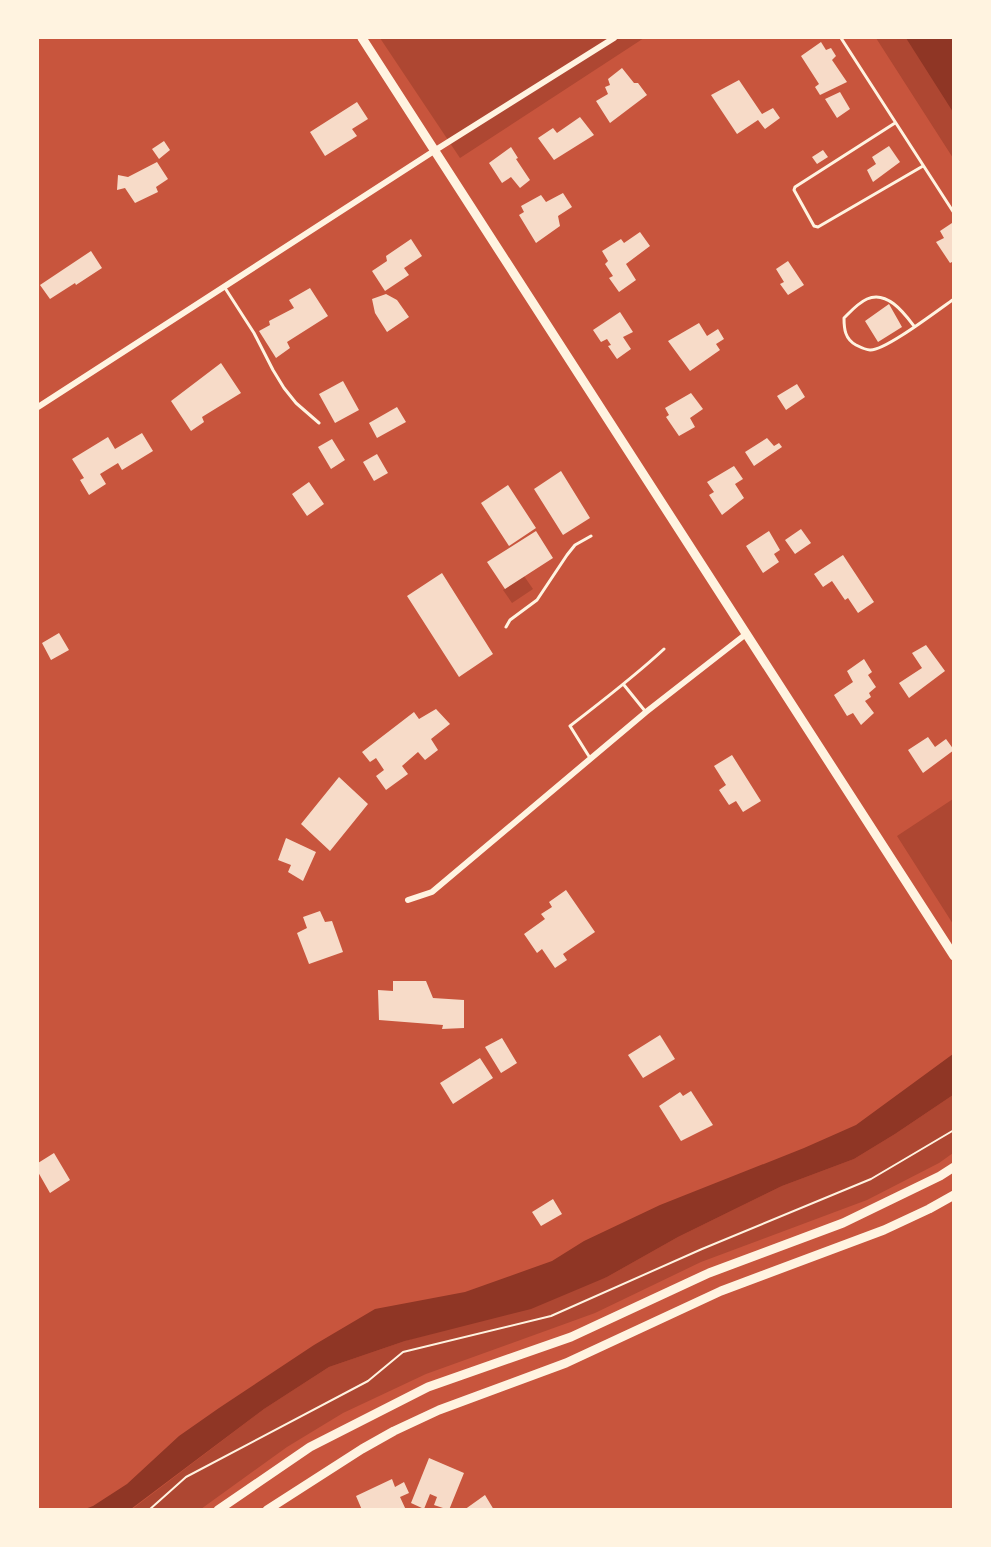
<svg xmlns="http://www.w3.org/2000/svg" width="991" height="1547" font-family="'DejaVu Sans',sans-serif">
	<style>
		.green { fill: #ae4732 }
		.water { fill: #8f3625 }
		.building { fill: #f7dbc8 }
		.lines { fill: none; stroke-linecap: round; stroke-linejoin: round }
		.path { stroke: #fff3e0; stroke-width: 2 }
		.service { stroke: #fff3e0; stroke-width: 3 }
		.minor { stroke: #fff3e0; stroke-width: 6 }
		.secondary { stroke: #fff3e0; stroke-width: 9 }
	</style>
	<rect width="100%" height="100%" fill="#c8553d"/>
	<!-- green -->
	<path class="green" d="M380,38H644L460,158Z
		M876,38H953V158Z
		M524,576L533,589L512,603L503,590Z
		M953,799V924L897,836Z
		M953,1095V1153L939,1163L867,1200L701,1262L595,1313L426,1374L343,1413L287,1447L201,1509L131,1510L264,1409L329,1367L405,1341L607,1277L678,1237L782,1186L854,1159L895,1134Z"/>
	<!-- water -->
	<path class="water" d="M906,38H953V112Z
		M953,1054V1095L895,1134L854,1159L782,1186L678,1237L607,1277L531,1309L405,1341L329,1367L264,1409L131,1509H85L93,1506L127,1484L179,1436L219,1408L314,1345L375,1309L465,1292L552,1261L584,1241L660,1205L804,1148L856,1125Z"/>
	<!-- building -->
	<path class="building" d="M821,42L826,50L831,48L836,56L832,60L847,82L820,95L815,87L819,84L801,56Z
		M622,68L634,83H638L647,95L610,123L596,101L608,94L605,87L610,85L608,79Z
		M739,80L762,114L773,108L780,118L765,129L758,120L737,134L711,95Z
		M840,92L850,109L837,118L825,99Z
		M357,102L368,119L352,129L357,136L325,156L310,132Z
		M580,117L594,135L554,160L538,138L553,128L557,133Z
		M164,141L170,150L159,159L152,149Z
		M889,146L900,162L873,182L867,170L876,164L872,157Z
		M511,147L518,158L516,159L530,180L520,188L511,177L502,183L489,163Z
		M823,150L828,157L817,164L812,157Z
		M157,162L168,179L156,187L158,192L135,203L125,188L117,190L118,175L128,177Z
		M563,193L572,207L558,216L560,226L536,243L519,215L524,212L521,206L541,195L546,202Z
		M952,223L954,225V261L950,263L936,242L944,238L940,231Z
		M640,232L650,246L626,264L636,280L619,292L609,278L613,276L605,264L608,261L602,251L621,239L624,243Z
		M411,239L422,256L404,268L409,275L385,291L372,271L387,261L386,256Z
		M91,251L102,268L76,285L75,283L50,299L40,285Z
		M788,261L804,285L788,295L780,284L784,282L776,269Z
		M310,288L328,316L287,342L290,348L276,358L259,331L270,325L269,321L294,308L289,300Z
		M386,294L397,300L409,317L387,332L375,313L372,299Z
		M889,304L902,327L878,342L865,321Z
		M620,312L633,332L623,337L631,349L617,359L608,346L611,345L607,339L601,342L593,330Z
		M699,323L707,336L718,329L724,339L716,344L720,350L690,371L668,341Z
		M221,363L241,393L202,417L204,422L191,431L171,401Z
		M343,381L359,410L335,423L319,394Z
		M797,384L805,397L786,410L777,396Z
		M691,393L703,409L690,418L695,427L679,436L666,417L669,415L665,408Z
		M397,407L406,422L377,438L369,423Z
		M142,433L153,451L122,470L118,463L100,474L106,484L89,495L80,480L84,478L72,459L108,437L115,449Z
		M767,438L774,446L779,443L782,447L754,466L745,452Z
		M332,439L345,460L331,469L318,447Z
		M377,454L388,473L374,481L363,462Z
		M734,466L743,479L735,484L744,498L722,515L709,495L714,492L707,482Z
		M561,471L590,518L563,535L534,489Z
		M309,482L324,504L307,516L292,494Z
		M508,485L536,528L509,546L481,503Z
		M801,529L811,543L795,554L785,540Z
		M536,531L553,558L505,589L487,562Z
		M769,531L780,550L774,554L779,562L763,573L746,546Z
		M843,555L874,602L858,613L848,598L845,600L832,581L823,587L814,574Z
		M442,573L493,654L459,677L407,596Z
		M59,633L69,650L51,660L42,643Z
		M926,645L945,671L909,698L899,683L922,668L912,653Z
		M864,659L872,672L868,675L876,687L869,693L871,697L865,701L874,713L861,725L853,713L847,716L834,695L853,682L847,671Z
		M436,709L450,724L431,739L438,750L425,760L418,752L402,766L408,774L386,790L376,776L384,770L376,758L370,762L362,752L414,712L419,719Z
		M928,737L935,747L946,739L954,750L923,773L908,750Z
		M732,755L761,801L743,812L736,801L729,805L719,790L726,785L714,766Z
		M339,777L368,804L330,851L301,824Z
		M286,838L316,852L303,881L288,872L291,865L278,860Z
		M566,890L595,932L563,954L567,960L555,968L542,949L537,953L524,934L545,919L541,914L552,907L549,902Z
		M320,911L325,922L332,921L343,952L309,964L297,933L307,928L303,917Z
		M393,981H426L433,998L464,1000V1028L442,1029L443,1025L379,1020L378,990L393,991Z
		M660,1035L675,1059L643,1078L628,1055Z
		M502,1038L517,1063L501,1073L485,1047Z
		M480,1058L493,1078L453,1104L440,1083Z
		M691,1091L713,1125L681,1141L659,1106L680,1092L683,1096Z
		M54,1153L70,1180L50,1193L38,1172V1163Z
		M553,1199L562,1214L541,1226L532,1212Z
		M429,1458L464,1473L449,1510L434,1505L437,1497L430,1494L424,1509L411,1503Z
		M392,1479L395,1487L404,1482L409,1493L400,1497L406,1510H362L356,1496Z
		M485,1495L494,1510H464Z"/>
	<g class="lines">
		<!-- path -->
		<path class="path" d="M149,1510L186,1477L368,1381L403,1352L551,1316L702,1249L871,1179L954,1130"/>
		<!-- service -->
		<path class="service" d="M841,38L954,213
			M895,123L795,187L794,190L814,226L818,227L923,166
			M225,288L254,333L273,370L284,388L296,403L319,423
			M914,326C904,313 887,290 867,299C858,303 851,311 844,318C844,329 845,339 856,345C860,347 866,350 870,350C885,351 938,310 954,299
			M506,627L510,620L537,600L567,555L575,545L591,536
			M624,685L645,711
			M590,758L570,726C602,701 634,677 664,649"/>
		<!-- minor -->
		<path class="minor" d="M38,407L434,151L614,38
			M408,900L432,892L646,712L746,634"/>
		<!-- secondary -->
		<path class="secondary" d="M362,38L954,956
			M218,1510L310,1447L428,1387L571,1337L709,1273L843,1223L940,1176L954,1167
			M267,1510L362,1449L394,1431L439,1410L566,1363L721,1291L884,1230L929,1209L954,1195"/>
	</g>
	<!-- border -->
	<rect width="991" height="1547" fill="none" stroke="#fff3e0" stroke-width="78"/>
</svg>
